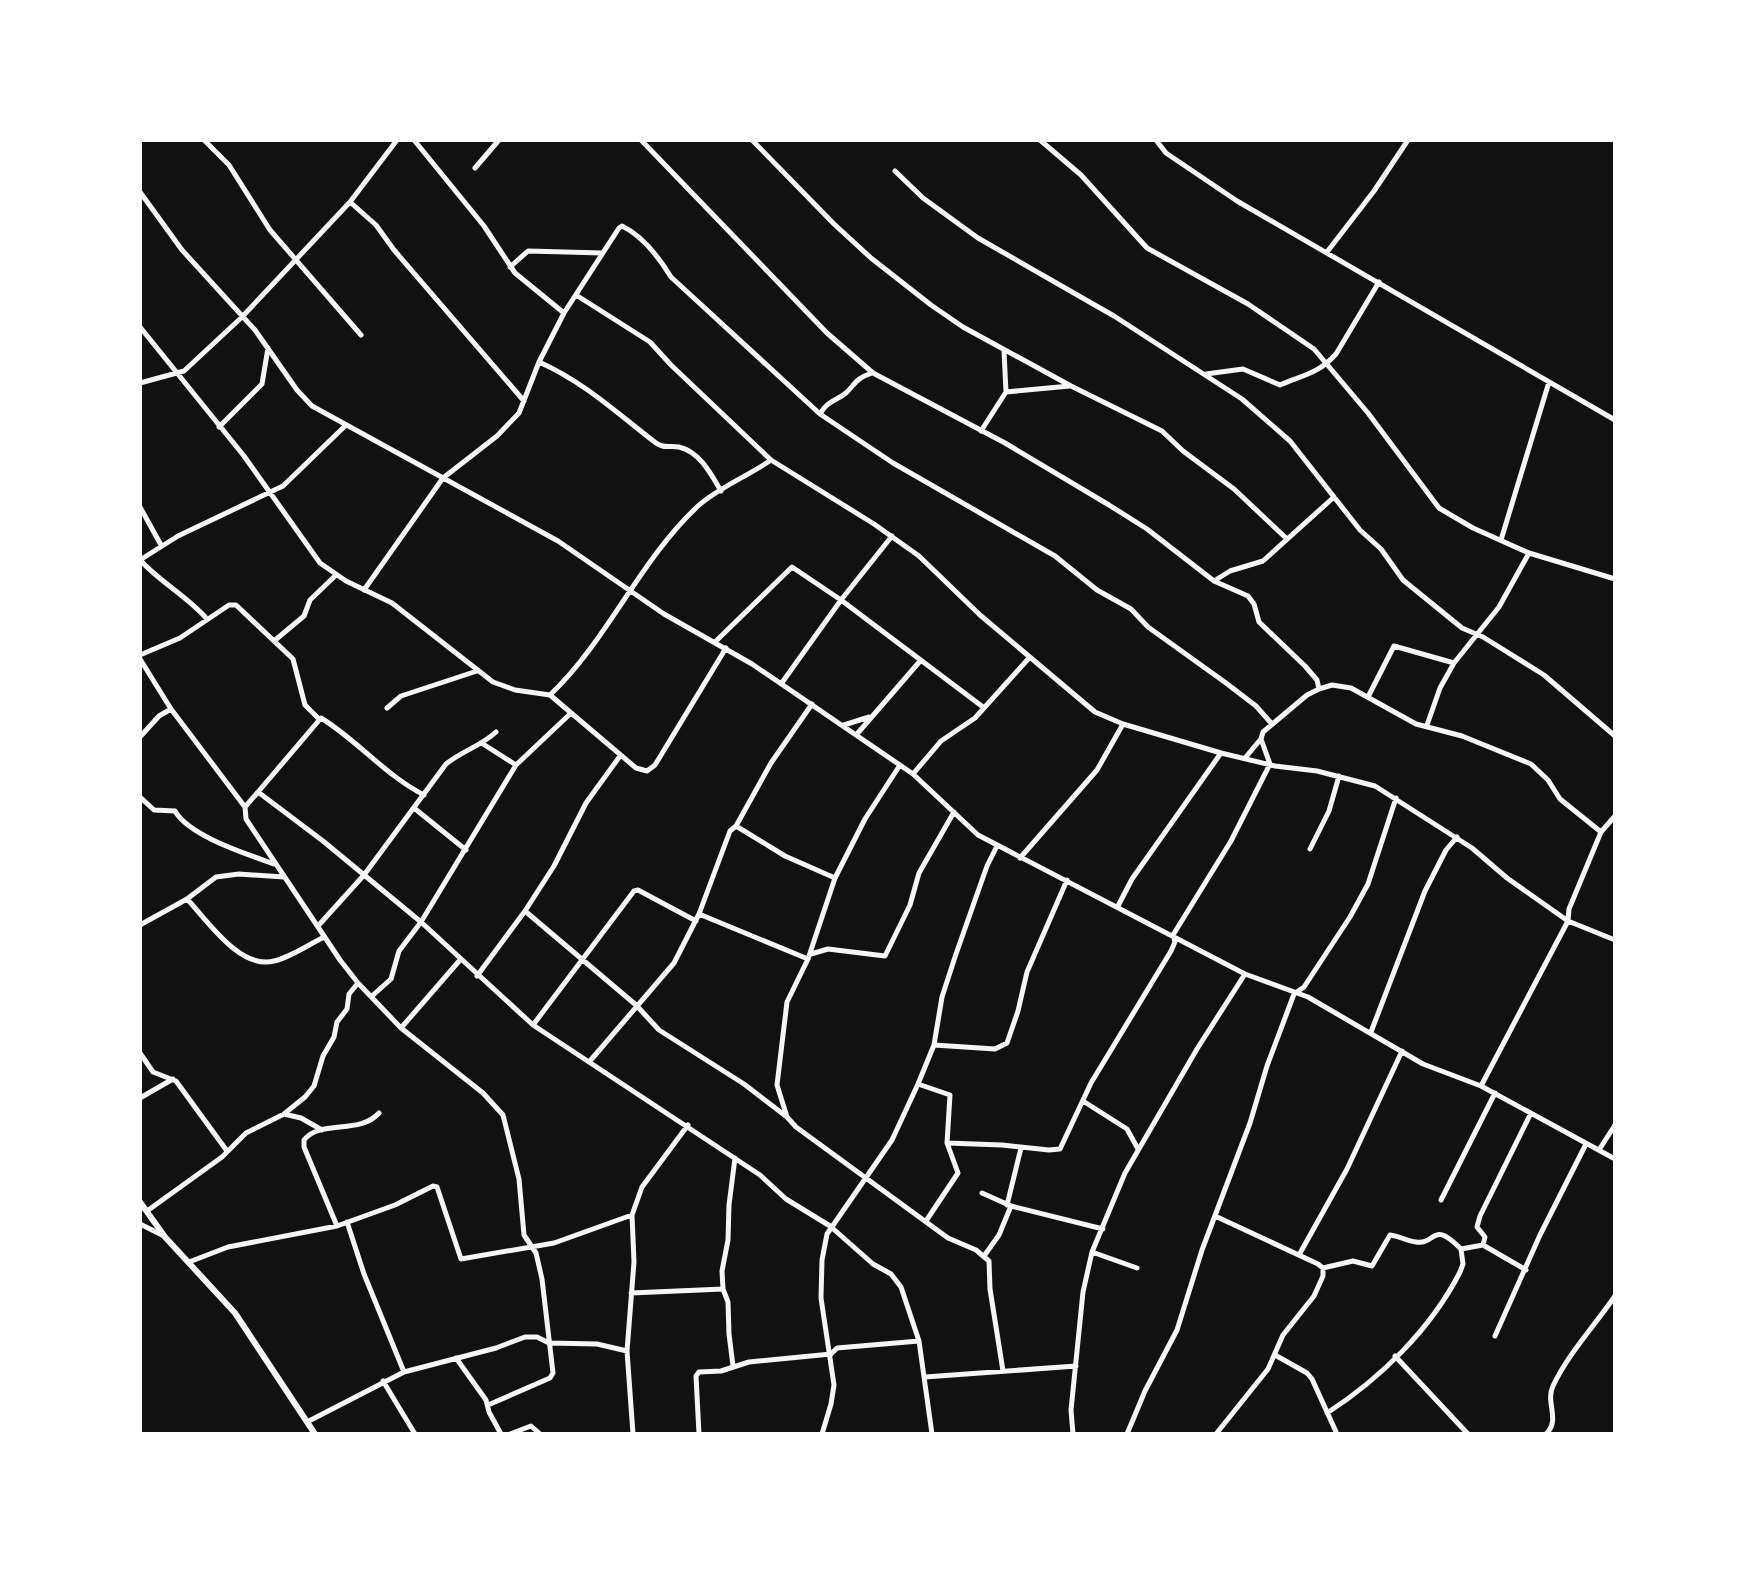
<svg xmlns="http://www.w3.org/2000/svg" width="1755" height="1574" font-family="'Golos Text',sans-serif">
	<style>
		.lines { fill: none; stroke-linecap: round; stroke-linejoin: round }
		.minor { stroke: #f5f5f5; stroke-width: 5 }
		.tertiary { stroke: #f5f5f5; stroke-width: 6 }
	</style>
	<rect width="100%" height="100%" fill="#111"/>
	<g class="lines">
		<!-- minor -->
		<path class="minor" d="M204,140L229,165L270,230L361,335
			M414,140L484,226L515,273L564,313
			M641,140L827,333L873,373L1005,443L1109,505L1147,529L1214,581L1248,596L1254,604L1259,622L1305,666L1317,680L1319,689
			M752,140L834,224L871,258L931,305L963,327L1071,386L1162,431L1183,451L1234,489L1287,539
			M1040,140L1081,175L1147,248L1248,304L1314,349L1368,413L1439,508L1473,528L1529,553L1615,579
			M1156,140L1166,153L1237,201L1615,420
			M475,168L499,140
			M895,171L923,198L978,238L1114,316L1242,399L1290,441L1360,530L1381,549L1403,580L1462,628L1483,637L1544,675L1615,736
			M140,192L182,250L255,330L297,390L312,406L558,541L664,614L752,664L913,774L978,835L1245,974L1308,997L1423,1064L1481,1086L1615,1159
			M350,202L376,225L394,250L524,401
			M1327,252L1374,191L1408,140
			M510,267L528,251L602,253
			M576,295L650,342L671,365L771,460L874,524L919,556L980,615L1095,712L1123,724L1221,753L1275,766L1317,771L1375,786L1472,848L1507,878L1568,921L1615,940
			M140,327L244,456L320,563L346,581L392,603L493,682L515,690L550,695L636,768L647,771L655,765L726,648
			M539,362C584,382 617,413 656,443C664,449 670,445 679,447C700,452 711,474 721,491
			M1206,374L1243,369L1280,385C1303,375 1318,374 1336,354L1379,282
			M140,383L184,371L242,317L350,202L397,140
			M1006,392L1070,386
			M820,414C827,401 836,401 846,393C857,382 855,379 872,373
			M219,427L262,384L268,348
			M981,431L1006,392L1004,351
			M140,507L161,545
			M1501,540L1549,382
			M140,560L178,536L283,486L345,426
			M140,560C161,583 187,596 207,619
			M1214,581L1230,571L1263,561L1334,497
			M364,590L443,478L497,436L519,413L539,362L564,313L619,228L622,226C643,236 660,259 671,277L820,414L893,463L1055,556L1097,590L1131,609L1148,627L1226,683L1256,706L1272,724
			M274,641L304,616L310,600L336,575
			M716,641L792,567L841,600L983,707
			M140,655L180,638L229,605H236L293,659L305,705L318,718
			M140,659L171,709L245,807L246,819L340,960L358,983L401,1028L483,1093L503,1115L519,1179L524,1235L536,1253L542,1279L553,1373L550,1378L488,1405
			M781,684L841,600L892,536
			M550,695C608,640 639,561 698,506C718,488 748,476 771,460
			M1368,697L1394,646L1454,663
			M387,708L401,696L477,671
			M844,725L869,717
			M1427,725L1440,688L1454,663L1499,607L1529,553
			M857,734L921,660
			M140,737L159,716L171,709
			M483,744L516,765
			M1245,758L1260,740
			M913,774L941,741L975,718L1029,658
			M258,792L321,718C357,740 385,775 424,795
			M140,797L154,810L175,811C189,836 247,854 274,864
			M245,807L258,792L323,841L421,922L533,1025L760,1175L786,1199L830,1226L873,1264L891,1274L901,1287L919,1341L932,1434
			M414,808L466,850
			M736,826L785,856L835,878
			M1310,849L1329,811L1339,776
			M1020,858L1097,770L1123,724
			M187,899C208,921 240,970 274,961C291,957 308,945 324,937
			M1118,906L1132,879L1221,753
			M525,911L636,1005L659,1030L744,1084L787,1117L796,1127L948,1238L976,1250L989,1261L990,1289L1003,1371
			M699,914L808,959
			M140,925L187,899L216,877L239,874L284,877
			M318,926L364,875L446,764C462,751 481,746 496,732
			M811,954L828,949L885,956L910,905L919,873L954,812
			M477,976L525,911L554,866L586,803L620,756
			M372,996L391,979L399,951L421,922L516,765L570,714
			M533,1025L634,891L638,890L696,921
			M401,1028L460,960
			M1371,1032L1425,891L1446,850L1457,837
			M934,1045L995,1049L1007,1043L1018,1011L1027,972L1067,880
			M140,1053L153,1072L176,1081L227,1151
			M590,1061L674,963L699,914L730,831L736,826L771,763L812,704
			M918,1084L950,1095L947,1143L958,1173L926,1221
			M1481,1086L1568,921L1569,909L1601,832L1615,816
			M140,1098L173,1079
			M1083,1101L1127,1129L1138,1149
			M284,1114L301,1118L322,1130
			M787,1117L777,1085L787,1002L808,959L835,878L865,819L900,765
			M947,1143L1002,1145L1049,1150L1060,1149L1091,1083L1171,951L1175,942L1173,935L1231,841L1270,764L1261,739L1263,732L1307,695L1319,689L1332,685L1351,688L1416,724L1462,736L1531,764L1548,780L1560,799L1601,832
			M1599,1150L1615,1125
			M982,1193L1011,1206L1103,1229
			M1441,1200L1495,1093
			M1007,1205L1021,1148
			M147,1211L222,1157L246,1133L284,1114L305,1097L314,1086L323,1056L334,1037L337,1022L347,1009L349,994L358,983
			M1215,1216L1318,1264L1323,1268V1276L1314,1296L1283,1335L1268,1369L1216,1434
			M347,1222L364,1274L404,1372
			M140,1224L164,1236
			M337,1226L304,1147V1140C320,1119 360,1135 379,1113
			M1483,1245L1485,1237L1477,1227L1480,1216L1531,1113
			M1092,1252L1137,1268
			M1299,1255L1347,1169L1402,1051
			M984,1256L999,1235L1011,1206
			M189,1262L228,1247L337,1226L395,1205L433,1186L437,1187L461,1259L554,1243L632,1215
			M1323,1268L1353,1261L1372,1266L1390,1235C1399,1236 1407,1241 1416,1242C1437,1245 1431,1219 1461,1249L1483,1245L1526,1270
			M631,1293L723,1289
			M1495,1336L1540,1235L1586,1144
			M1275,1355L1307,1373L1312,1379L1337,1434
			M1395,1356L1468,1434
			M456,1358L486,1400L489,1412L501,1434
			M733,1366L729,1334L728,1302L723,1289L722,1271L728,1240L729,1205L735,1158
			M925,1377L1076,1366
			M383,1381L415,1434
			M1327,1413C1380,1379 1431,1329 1460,1272L1463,1264L1461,1249
			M307,1422L404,1372L496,1348L525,1337H537L549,1343L597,1344L627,1351
			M510,1434L531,1426L540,1434
			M633,1434L627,1351L634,1262L632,1215L642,1187L688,1125
			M699,1434L696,1376L699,1372L721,1371L749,1362L831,1354L837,1348L919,1341
			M822,1434L831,1404L834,1385L821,1298L822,1260L827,1234L892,1140L918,1084L934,1045L942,997L956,954L987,866L997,846
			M1073,1434L1071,1410L1083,1292L1092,1252L1125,1173L1197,1049L1245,974
			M1127,1434L1145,1391L1177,1330L1202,1250L1250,1123L1267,1066L1294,994L1304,987L1350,917L1368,884L1396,798
			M1546,1434C1561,1420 1545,1402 1553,1386C1568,1354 1595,1325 1615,1296"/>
		<!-- tertiary -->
		<path class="tertiary" d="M140,1202L165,1237L235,1313L315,1434"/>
	</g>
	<!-- border -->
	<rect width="1755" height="1574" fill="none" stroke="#ffffff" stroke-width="284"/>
</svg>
